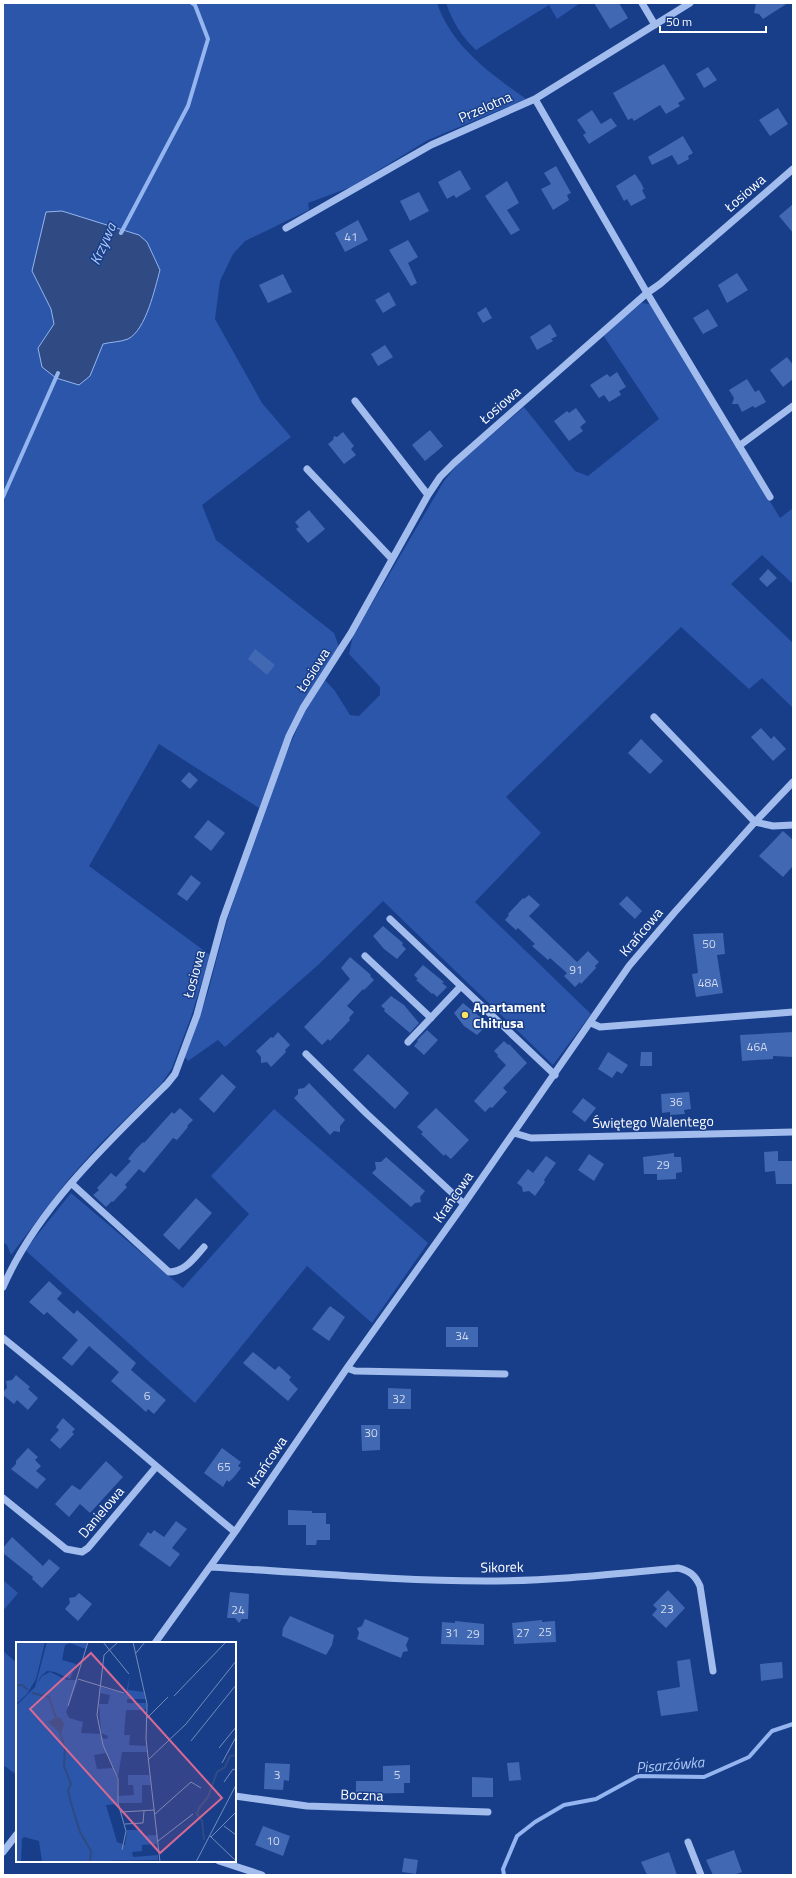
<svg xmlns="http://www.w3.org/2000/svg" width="796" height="1878" font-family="'Titillium Web',sans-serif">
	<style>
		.green { fill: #2b56a9 }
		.water { fill: #304b84; stroke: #95b5f0 }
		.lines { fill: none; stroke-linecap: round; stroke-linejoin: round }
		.stream { stroke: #95b5f0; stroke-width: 4 }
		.building { fill: #4168b3 }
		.minor { stroke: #a2bcee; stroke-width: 7 }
		.poi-dot { fill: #ffe25f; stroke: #183e8a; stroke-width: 1.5 }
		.labels { text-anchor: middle; stroke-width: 3; stroke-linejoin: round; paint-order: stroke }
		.number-label { font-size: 12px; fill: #d0d9ec }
		.street-label { font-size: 14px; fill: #fff; stroke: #183e8a }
		.poi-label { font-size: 14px; font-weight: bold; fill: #fff; stroke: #183e8a; text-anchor: start }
		.water-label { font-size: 15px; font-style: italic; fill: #aec7f5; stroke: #183e8a }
		.inset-river { fill: none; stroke: #304b84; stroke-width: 2 }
		.inset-road { fill: none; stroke: #748bb9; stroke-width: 1 }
		.view { fill: #d76994; fill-opacity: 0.15; stroke: #d76994; stroke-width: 2 }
		.inset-edge { fill: none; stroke: #fff; stroke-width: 2 }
	</style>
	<rect width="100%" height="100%" fill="#183e8a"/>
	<!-- green -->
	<path class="green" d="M3,3H437C452,47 490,73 526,99L428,140L351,187L308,203L309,210L245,241L233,254L220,281L215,319L262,403L291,437L202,505L216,540L334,633L339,647L286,736L259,808L159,744L89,866L210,955L191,1017L172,1068L162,1083L100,1144L68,1180L11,1255L7,1245L3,1242Z
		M446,3H580L557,19L549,5L476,50C461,36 453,22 446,3Z
		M642,303L649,304L653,307L780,518L793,508V584L762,555L731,584L793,643V708L762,678L749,689L681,627L506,797L541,833L475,902L591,1014L553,1065L383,901L318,965L225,1047L218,1040L188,1061L185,1057L208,992L227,920L273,785L305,710L325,680L335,691L350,715L359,716L380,695V687L349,654L353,636L444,481L457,465L524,407L575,471L588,476L659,419L603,335Z
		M274,1109L428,1243L372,1323L307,1266L195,1403L25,1250L71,1193L183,1288L249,1214L211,1176Z
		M3,1580L18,1593L3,1611Z
		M3,1651L17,1663V1775L3,1765Z"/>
	<!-- water -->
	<path class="water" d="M62,211L139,235L147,242L160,270C155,288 146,330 128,339C121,342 110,342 103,344L90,376L79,385L56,378L42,367L38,348L54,324L51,309L32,271L46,212Z"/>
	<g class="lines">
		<!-- stream -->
		<path class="stream" d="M121,233L188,106L208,39L195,5L192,3
			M3,497L58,373
			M504,1875L503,1869L517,1836L535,1822L564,1805L596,1799L638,1776L704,1777L749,1757L772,1731L793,1724"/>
	</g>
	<!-- building -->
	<path class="building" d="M594,3H619L628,18L610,29Z
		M756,3H788L763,19L759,14L754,13Z
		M664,64L685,99L678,103L680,106L666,114L660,105L634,121L632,118L628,120L613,93Z
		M708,67L717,80L704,88L696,74Z
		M778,108L788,124L770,136L759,120Z
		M592,110L601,124L611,118L617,126L589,144L583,135L586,133L577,120Z
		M683,136L693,153L688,156L689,159L678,165L672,155L652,165L648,157Z
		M556,166L571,193L567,195L569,200L553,210L541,189L551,184L544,173Z
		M460,170L471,189L456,198L454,195L447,199L438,182Z
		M635,174L641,183L644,189L642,190L646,198L631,206L627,199L624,201L616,186Z
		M507,181L519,203L507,210L520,230L511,235L485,196Z
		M419,192L429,211L410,221L400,201Z
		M793,204V233L779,216Z
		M358,220L368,240L345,252L335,233Z
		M408,240L418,257L408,263L417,283L411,286L389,250Z
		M737,273L748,290L727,303L718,285Z
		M283,274L292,292L268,303L259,285Z
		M389,292L396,305L383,313L375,300Z
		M486,307L492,318L483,323L477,313Z
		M708,309L718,326L703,334L693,318Z
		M550,324L557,336L551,339L553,341L537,350L530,337Z
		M385,345L393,357L378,366L371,354Z
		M787,357L793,365V379L783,387L770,370Z
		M617,372L626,387L619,391L621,395L609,402L604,395L599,398L590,385L607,374L610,377Z
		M747,379L755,392L759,390L766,402L755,408L753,406L742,412L738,404H732L734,398L729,390Z
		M576,408L586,422L580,427L583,431L569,441L554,421L567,411L569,413Z
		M430,430L443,446L425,461L412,445Z
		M343,432L354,446L351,449L356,455L344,464L328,444L333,440L334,436L337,437Z
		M309,510L325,529L308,543L296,529L299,527L295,522Z
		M768,569L777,578L767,587L759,579Z
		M255,649L275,665L267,675L248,659Z
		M761,728L771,739L774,736L786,749L773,761L751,737Z
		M641,739L663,761L650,774L628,753Z
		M189,772L198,780L190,789L181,781Z
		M208,820L225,833L211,851L194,837Z
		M783,831L793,840V866L783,877L759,856Z
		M191,875L201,883L187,901L177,894Z
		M529,895L540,905L529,916L577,962L588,951L599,962L595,966L596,968L581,984L580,982L575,987L564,976L567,973L550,958L548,960L532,946L535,944L518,928L516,930L505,920L509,915L508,914L523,898L524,899Z
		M627,896L642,911L635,919L619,904Z
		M383,926L403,943L402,945L406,949L397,959L384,949L373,936Z
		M723,933L725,954L717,955L723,993L696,997L692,974L698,973L693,934Z
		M350,957L371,975L370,976L374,980L364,990L363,989L347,1006L354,1012L349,1018L350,1020L330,1041L328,1039L322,1045L304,1027L350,979L341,968Z
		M423,965L444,982L442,983L447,987L437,997L433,993L432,994L416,980L418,979L414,975Z
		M391,996L404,1005L419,1023L410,1033L384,1011L385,1009L381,1006Z
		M463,1003L484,1020L483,1021L487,1025L477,1035L464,1026L454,1013Z
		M427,1030L438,1040L424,1055L414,1046L418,1041L417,1040Z
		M278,1032L290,1045L285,1050L286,1052L271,1067L267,1062L261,1063V1057L256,1051L271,1037L273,1038Z
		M793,1032V1057L773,1056V1059L742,1061L740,1035Z
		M504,1041L508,1045L509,1044L527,1063L503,1088L507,1092L492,1108L490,1107L485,1112L474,1101L506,1065L497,1056L498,1055L494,1051Z
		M608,1052L628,1065L622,1074L617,1071L612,1078L598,1069Z
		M641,1052H652V1066H640Z
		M368,1054L409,1093L395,1109L353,1070Z
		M222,1074L236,1087L214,1113L199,1099Z
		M309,1083L345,1120L340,1126V1132L334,1131L330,1135L294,1098L298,1094V1089L304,1088Z
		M689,1092L691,1109L684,1110L685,1114L670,1115V1112L662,1113L661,1094Z
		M583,1098L596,1108L585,1122L572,1112Z
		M180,1108L193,1120L187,1126L188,1127L177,1140L173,1138L144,1173L139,1169L125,1185L127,1187L113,1202L112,1201L106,1207L93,1195L99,1190L97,1188L111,1173L116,1177L131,1161L128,1159L136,1149L143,1142L144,1143L172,1112L174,1114Z
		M436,1108L469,1140L451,1159L445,1154L444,1156L421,1134L423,1132L417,1127Z
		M778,1151V1161H793V1184H776L775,1171L765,1172L764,1152Z
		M674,1153V1157H681L682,1172L676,1173V1179L657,1180V1174H644L643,1157Z
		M589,1154L604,1164L594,1181L578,1170Z
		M546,1156L556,1163L544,1180L545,1182L535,1196L529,1191L523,1192L522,1187L517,1183L528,1169L533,1173Z
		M386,1157L425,1191L420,1197L421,1202L415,1203L411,1207L372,1173L376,1169L375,1162H381Z
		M196,1198L212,1213L179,1250L163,1235Z
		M49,1281L62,1293L57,1299L74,1314L77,1310L136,1363L131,1370L166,1400L154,1414L148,1409L146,1412L111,1381L119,1372L89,1346L72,1366L62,1358L78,1340L47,1312L44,1315L29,1302Z
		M330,1306L345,1317L329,1341L312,1329Z
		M446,1327H478V1347H446Z
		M253,1352L275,1370L279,1366L291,1377L289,1380L298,1389L288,1401L243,1363Z
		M16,1375L30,1387L28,1389L38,1398L28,1410L17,1400L14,1404L3,1395V1392L7,1388L6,1381L12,1380Z
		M388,1388L411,1389V1409H388Z
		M63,1418L75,1429L72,1432L74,1434L60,1449L50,1440L59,1430L56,1427Z
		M361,1425H380V1450L362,1451Z
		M28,1448L38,1457L35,1460L41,1466L36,1471L46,1479L37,1489L11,1469L16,1464V1461Z
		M222,1448L241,1462L238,1466L241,1468L234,1477L229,1482L227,1480L223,1487L204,1473Z
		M106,1461L123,1477L90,1513L80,1504L69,1517L55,1504L72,1485L80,1490Z
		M288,1510L312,1511V1513H326V1524H330V1540H317L316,1545H306V1525H288Z
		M176,1521L187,1529L172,1548L180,1554L170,1567L139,1545L148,1532L151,1534L154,1530L164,1537Z
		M12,1537L43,1566L49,1559L60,1568L42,1588L32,1579L33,1577L3,1553V1548Z
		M668,1590L685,1608L666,1628L652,1615L657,1609L653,1605Z
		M230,1592L249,1594L248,1619H242L239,1623L235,1618H227Z
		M79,1593L92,1604L78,1621L65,1609L70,1603L69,1598L75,1597Z
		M290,1616L334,1635L332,1645L326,1655L282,1636L283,1628Z
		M365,1619L409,1638L406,1645L408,1651L403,1652L401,1658L357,1639L359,1633L357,1628L362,1626Z
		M542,1620V1622L555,1621L556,1642L514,1644L512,1623Z
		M455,1621L484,1624V1645L441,1644L442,1622L455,1623Z
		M690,1659L698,1711L661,1716L657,1691L680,1687L677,1661Z
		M782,1662L783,1678L761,1681L760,1664Z
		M519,1762L521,1780L509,1781L507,1763Z
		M265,1763L290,1764L289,1781L284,1780L283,1790L264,1789Z
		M410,1765V1783H404V1793L356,1794V1781H383V1766Z
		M472,1777L493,1778V1797H472Z
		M263,1826L290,1836L283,1856L255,1845Z
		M734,1850L742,1872L734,1875H713L706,1860Z
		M669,1852L677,1875H647L641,1862Z
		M404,1858L418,1860L416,1874L402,1872Z"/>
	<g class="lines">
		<!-- minor -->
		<path class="minor" d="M642,3L655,25
			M535,99L647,293L770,497
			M286,228L431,145L535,99L690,3
			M355,401L428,495
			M739,446L793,406
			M307,469L392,559
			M654,717L755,822L773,826L793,825
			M390,919L555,1075
			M365,956L431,1018
			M591,1023L600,1027L793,1012
			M408,1042L461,986
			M306,1054L367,1114L464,1204
			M514,1133L531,1138L793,1132
			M71,1183L169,1272C185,1272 194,1258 204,1247
			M3,1287C37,1209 107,1143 167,1084L175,1074L197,1015L223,919L289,736L303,708L351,633L428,495L440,477L454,463L647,293L660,284L793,169
			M3,1338C82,1401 157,1468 235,1532
			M347,1368L355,1371L505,1374
			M3,1498L66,1549L82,1552L88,1548L156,1467
			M211,1567C302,1572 394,1581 485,1581C550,1581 614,1574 678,1568C690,1571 695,1575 700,1586L713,1671
			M155,1643L235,1532L347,1368L464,1204L629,966L674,913L755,822L793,782
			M235,1796L307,1806L488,1812
			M688,1842L701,1875
			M3,1852L17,1834
			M219,1861L262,1875"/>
	</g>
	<!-- markers -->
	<circle class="poi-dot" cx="465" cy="1015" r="4"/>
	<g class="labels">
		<!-- number labels -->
		<g class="number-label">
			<text x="351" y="241">41</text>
			<text x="709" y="948">50</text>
			<text x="576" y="974">91</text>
			<text x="708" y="987">48A</text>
			<text x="757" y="1051">46A</text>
			<text x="676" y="1106">36</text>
			<text x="663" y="1169">29</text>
			<text x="462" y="1340">34</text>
			<text x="147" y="1400">6</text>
			<text x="399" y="1403">32</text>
			<text x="371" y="1437">30</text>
			<text x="224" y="1471">65</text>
			<text x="667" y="1613">23</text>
			<text x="238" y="1614">24</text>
			<text x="545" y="1636">25</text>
			<text x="452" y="1637">31</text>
			<text x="523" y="1637">27</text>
			<text x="473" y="1638">29</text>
			<text x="277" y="1779">3</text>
			<text x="397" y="1779">5</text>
			<text x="273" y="1845">10</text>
		</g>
		<!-- street labels -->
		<g class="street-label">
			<text transform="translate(485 107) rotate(-24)" y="5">Przelotna</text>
			<text transform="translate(745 193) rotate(-41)" y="5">Łosiowa</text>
			<text transform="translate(500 405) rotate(-41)" y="5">Łosiowa</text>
			<text transform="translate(313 670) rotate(-57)" y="5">Łosiowa</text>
			<text transform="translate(641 932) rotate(-50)" y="5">Krańcowa</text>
			<text transform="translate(194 974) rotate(-75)" y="5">Łosiowa</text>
			<text transform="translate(653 1122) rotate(-1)" y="5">Świętego Walentego</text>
			<text transform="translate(453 1197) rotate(-55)" y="5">Krańcowa</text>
			<text transform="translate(267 1462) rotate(-56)" y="5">Krańcowa</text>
			<text transform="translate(101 1512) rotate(-50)" y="5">Danielowa</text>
			<text transform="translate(502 1567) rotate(-1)" y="5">Sikorek</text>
			<text transform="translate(362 1795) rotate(2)" y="5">Boczna</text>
		</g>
		<!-- poi labels -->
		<g class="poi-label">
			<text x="473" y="1012">Apartament<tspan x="473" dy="16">Chitrusa</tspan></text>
		</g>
		<!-- water labels -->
		<g class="water-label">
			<text transform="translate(103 244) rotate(-66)" y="5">Krzywa</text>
			<text transform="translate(670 1765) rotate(-5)" y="5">Pisarzówka</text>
		</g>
	</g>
	<!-- overview -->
	<g transform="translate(16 1642)">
		<rect width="220" height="220" fill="#183e8a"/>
		<path d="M0,0H29L20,37L11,52L0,62ZM31,0H72L70,7L54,1L49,3L46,18L60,22L54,37L39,30L31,29L25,34L21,42L26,34L34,30L51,38H62L50,70L53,76L67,80L65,91L84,92L86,96L91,97L92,94L85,91L83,62H92L94,53L84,51L85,45L110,52L114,32L112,48L128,50L129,57H111V61H130V65L129,68H110L108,93H114L113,103L130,104L131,110H106L102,135L90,111L78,113L81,127L97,126L101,137L102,162L90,163L101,200L109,203L111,188H126V194L141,193V202L126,203V209L116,210L117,215L142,213V218L26,220L23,199L8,195L6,197L5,220H0V64L19,45ZM112,133H133L135,143H126V161H103L102,154L118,153L117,143H112Z" fill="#2b56a9"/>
		<path d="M41,75L45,76L48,82L45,92L32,80Z" fill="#304b84"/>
		<path class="inset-river" d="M0,43H6L12,48M16,51L33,55L40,76M44,91L49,106L48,124L55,142L52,148L55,161L64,190L75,209L74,220M188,198L186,179L181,172L183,166L192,155L201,130L209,125L214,114L220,113"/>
		<path class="inset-road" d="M87,0L113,32M102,0L88,13L81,73L87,103L102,137V161L110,189L106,208M117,0L131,62L130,97L144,220M120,11L129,0M62,37L108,51M158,54L210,0M52,64L72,0M130,77L152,55M175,99L220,43M203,106L220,85M132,118L170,82L220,19M206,121L220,95M208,140L217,127L220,128M105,170L139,168M139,172L175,140L185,146M109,182L127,181L128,169M208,184L220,193M194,194L220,219M195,195L220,170M142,199L177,172M180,220L220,143"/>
		<path class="view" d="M75,11L206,156L144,211L14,67Z"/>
		<rect width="220" height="220" class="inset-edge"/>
	</g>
	<!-- border -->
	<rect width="796" height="1878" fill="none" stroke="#ffffff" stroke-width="8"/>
	<!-- scale -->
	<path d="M660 26v6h106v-6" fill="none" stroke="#ffffff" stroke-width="2"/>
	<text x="666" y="26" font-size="12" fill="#ffffff" stroke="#183e8a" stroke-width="3" paint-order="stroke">50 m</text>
</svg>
